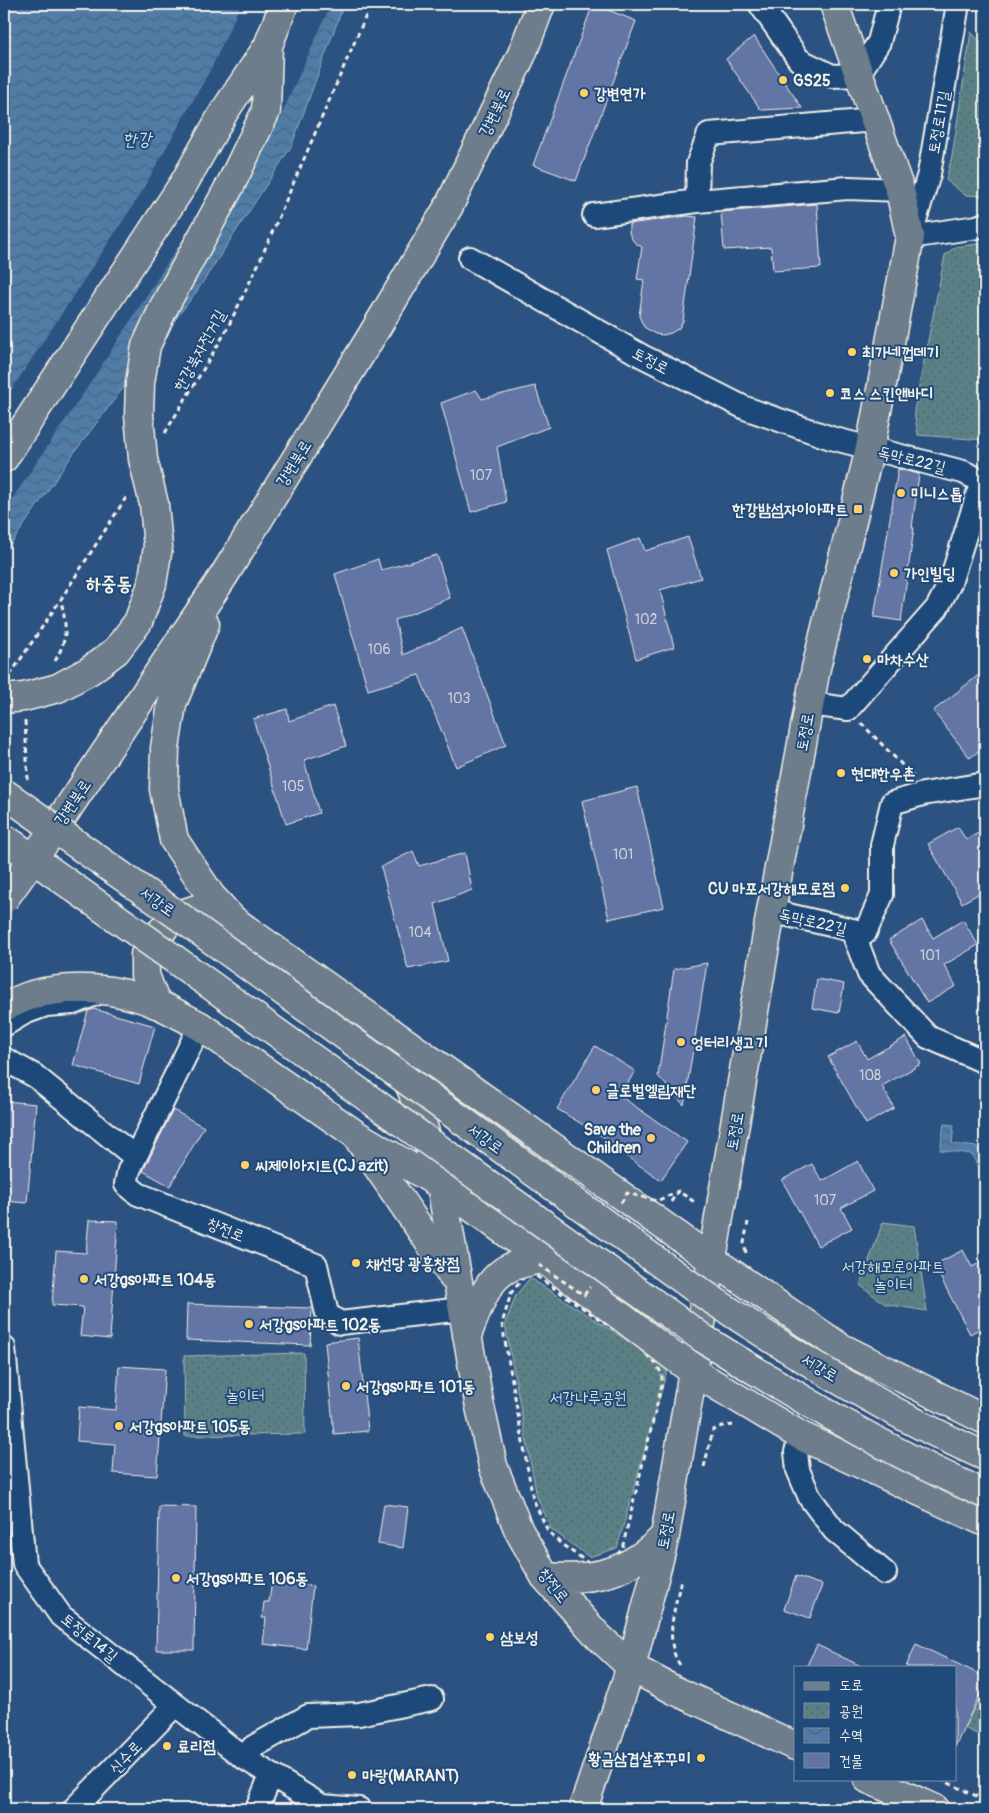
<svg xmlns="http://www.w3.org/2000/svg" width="989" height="1813" font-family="Pangolin,'Poor Story',sans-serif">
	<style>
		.park { fill: url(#park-dots); stroke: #a7b8b6 }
		.water { fill: url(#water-waves); stroke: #92aac0 }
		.pier { fill: #2c5282 }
		.building { fill: #6274a4; stroke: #f4f1e8 }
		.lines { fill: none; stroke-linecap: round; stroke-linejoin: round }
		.minor-casing { stroke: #f4f1e8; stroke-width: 26 }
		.major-casing { stroke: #f4f1e8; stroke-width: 31 }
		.highway-casing { stroke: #f4f1e8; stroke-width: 31 }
		.path { stroke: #f4f1e8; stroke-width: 3; stroke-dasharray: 5 4; stroke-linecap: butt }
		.minor { stroke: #1f4a7a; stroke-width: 22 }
		.major { stroke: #6d7d8c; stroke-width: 28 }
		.highway { stroke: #6d7d8c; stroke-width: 28 }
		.major-bridge-casing { stroke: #f4f1e8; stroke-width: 31; stroke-linecap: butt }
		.highway-bridge-casing { stroke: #f4f1e8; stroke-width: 31; stroke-linecap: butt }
		.path-bridge { stroke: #f4f1e8; stroke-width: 3; stroke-dasharray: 5 4; stroke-linecap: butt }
		.major-bridge { stroke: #6d7d8c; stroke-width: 28 }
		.highway-bridge { stroke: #6d7d8c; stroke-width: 28 }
		.poi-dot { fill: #ffd166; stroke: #1f4a7a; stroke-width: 2 }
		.labels { text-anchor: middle; stroke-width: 4; stroke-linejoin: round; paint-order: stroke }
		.number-label { font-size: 14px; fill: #d0d2d7 }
		.poi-label { font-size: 16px; font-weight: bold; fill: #f4f1e8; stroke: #1f4a7a; text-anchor: start }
		.street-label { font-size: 16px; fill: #f4f1e8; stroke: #1f4a7a }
		.park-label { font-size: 16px; fill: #dde0d9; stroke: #1f4a7a }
		.water-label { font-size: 18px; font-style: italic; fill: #dcdfde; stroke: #1f4a7a }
		.quarter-label { font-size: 19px; font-weight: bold; fill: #f4f1e8; stroke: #1f4a7a }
	</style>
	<defs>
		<pattern id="park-dots" width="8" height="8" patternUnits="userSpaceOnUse" patternTransform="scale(1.25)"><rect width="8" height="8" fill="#5a8085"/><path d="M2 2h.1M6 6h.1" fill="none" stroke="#526769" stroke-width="1.8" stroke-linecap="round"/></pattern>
		<pattern id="water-waves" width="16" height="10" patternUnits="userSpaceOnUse" patternTransform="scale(1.25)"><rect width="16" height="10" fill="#517ba6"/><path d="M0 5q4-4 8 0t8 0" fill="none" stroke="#4d647b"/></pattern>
	</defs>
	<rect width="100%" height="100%" fill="#2c5282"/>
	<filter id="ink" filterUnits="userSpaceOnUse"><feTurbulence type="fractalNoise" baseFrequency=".02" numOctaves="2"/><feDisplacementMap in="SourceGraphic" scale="10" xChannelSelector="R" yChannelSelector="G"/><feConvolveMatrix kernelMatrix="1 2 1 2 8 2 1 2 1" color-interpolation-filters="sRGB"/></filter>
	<g filter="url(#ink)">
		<!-- park -->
		<path class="park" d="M971,32L985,47V196H984L965,195L946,180L952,156Z
			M985,243V440L918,435L914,411L945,255L955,247Z
			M883,1222L914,1226L927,1311L885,1304L860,1285Z
			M530,1278L668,1367L617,1548L589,1557L551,1529L537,1497L505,1324L516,1295Z
			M304,1353L305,1434L185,1436L184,1356Z
			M985,1688V1738L964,1728Z"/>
		<!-- water -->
		<path class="water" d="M4,4H344L291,147L197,291L73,454L4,554Z
			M944,1124L954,1125L952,1144L977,1147L985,1160V1178L971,1154L940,1150Z"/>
		<!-- pier -->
		<path class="pier" d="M241,4H331L280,118L259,107L186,234L93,379L4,511V401L138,198L212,67Z"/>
		<!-- building -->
		<path class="building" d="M593,4L636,21L576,181L533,165Z
			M754,36L783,80L802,108L761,110L726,59Z
			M817,204L821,268L773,271L771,247L724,250L721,212Z
			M687,216L697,217L683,321L679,328L671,333L663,335L655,334L644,327L639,316L644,280L637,279L642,247L635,243L631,238L629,232V224Z
			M535,386L549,427L497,447L506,502L471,512L441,403L476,390L482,399Z
			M898,469L919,474L912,528H914L901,621L874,617Z
			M688,537L701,578L660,590L674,647L636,659L607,550L640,538L645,551Z
			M437,555L450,598L395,620L403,655L462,628L506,745L456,767L419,675L368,690L335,574L378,559L381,570Z
			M985,670V746L970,758L933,711Z
			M333,706L346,746L304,760L319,813L286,824L253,719L287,709L289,721Z
			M637,787L664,907L609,919L582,801Z
			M958,827L966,840L985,829V890L962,903L928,844Z
			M413,851L419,866L465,853L472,890L435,904L448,961L408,969L381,867Z
			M922,920L933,938L963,920L978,945L944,965L956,986L927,1003L889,940Z
			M707,963L684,1105L658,1076L674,969Z
			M817,979L844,984L839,1013L812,1008Z
			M94,1009L155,1026L139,1084L73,1065L88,1011Z
			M906,1037L921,1064L882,1086L894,1108L866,1124L828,1057L857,1041L867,1059Z
			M595,1046L635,1071L620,1096L687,1142L661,1180L617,1150L620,1147L557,1109Z
			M6,1101L36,1104L27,1203L4,1201V1122Z
			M173,1110L204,1127L170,1186L143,1171Z
			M858,1161L873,1191L841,1208L852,1228L818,1246L782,1180L812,1164L822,1181Z
			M89,1220L118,1221L110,1339L80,1336L83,1307L52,1305L56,1251L86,1253Z
			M963,1250L972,1267L985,1260V1326L970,1334L934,1265Z
			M187,1304L312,1308L310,1345L186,1340Z
			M358,1338L368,1431L334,1434L325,1342Z
			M119,1366L165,1369L157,1476L113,1473L115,1444L77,1441L79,1407L116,1410Z
			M384,1504L408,1507L403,1548L378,1544Z
			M159,1506L196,1507L194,1650H156Z
			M796,1576L822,1585L810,1618L784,1609Z
			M272,1581L313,1586L306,1649L263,1644L266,1618H262L264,1602H269Z
			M916,1644L985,1677V1683L955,1747V1667H906Z
			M817,1645L863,1667H806Z"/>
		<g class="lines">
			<!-- minor casing -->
			<g class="minor-casing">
				<path id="minor" d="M760,4L799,60L832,76L858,75L879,42L889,4
					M958,4L929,174L910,237L977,227L985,224
					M697,201L698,163L709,134L875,120
					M594,215L697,201L848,188L900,190
					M470,258L642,356L745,408L831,438L963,472L982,481L950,583L937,608L848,709L810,704
					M771,911L865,933L882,895V845L892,803L923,794L985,784
					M852,930L869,974L928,1037L985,1062
					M4,1025L24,1013L46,1005L73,1003L103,991
					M200,1026L129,1170L126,1184L138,1194L316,1265L327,1314L340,1323L462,1309
					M4,1059L35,1076L135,1157
					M4,1348L24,1564L61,1616L244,1758L322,1806L359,1809
					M801,1436L796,1452L798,1470L810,1498L834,1530L885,1573
					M244,1758L253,1747L308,1716L359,1714L432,1699
					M74,1809L175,1705
					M257,1809L271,1775"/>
			</g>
			<!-- major casing -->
			<g class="major-casing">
				<path id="major" d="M156,1004L145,975V954L172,917L200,908L233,920L712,1260L840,1347L985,1420
					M200,1026L355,1134L441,1185L602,1302L694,1372L801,1436L985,1522
					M401,1070L412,1090L441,1185L479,1402L493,1466L519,1531L545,1577L598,1636L631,1667L674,1690L795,1746
					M360,1141L453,1277
					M467,1335C477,1312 485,1278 511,1267C520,1263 531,1261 542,1259
					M545,1577C596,1581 628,1573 665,1536
					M868,1779L935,1809
					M583,1809L631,1667L665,1536L771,911L816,668L870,448L910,237L900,190L834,4"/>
			</g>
			<!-- highway casing -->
			<g class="highway-casing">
				<path id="highway" d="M164,307L231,184L266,111L268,46
					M4,458L184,183L224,112L268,46L284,4
					M205,624L172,704L165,748L164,789L174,840L211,896L233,920
					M50,835L223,577L371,337L449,206L522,54L541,4
					M4,1007C13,1003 22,998 32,995C72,984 117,988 155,1003C171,1010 185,1018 200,1026"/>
			</g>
			<!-- path -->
			<path class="path" d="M165,433L225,333L258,265L371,4
				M55,661C69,637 66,625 61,600
				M10,675L61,599L127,496
				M25,721L28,780
				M861,723L913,776
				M671,1202L678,1191L696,1203
				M746,1253L744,1243L748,1222
				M529,1271L637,1345L655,1363L662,1374V1384L622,1549L612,1561L600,1563L587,1562L561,1544L548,1531L533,1499L502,1324L511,1293Z
				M704,1467L713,1430L722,1426L735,1425
				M680,1665C663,1640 676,1606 681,1579
				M940,1779L985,1800"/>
			<!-- minor -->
			<use href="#minor" class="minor"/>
			<!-- major -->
			<use href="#major" class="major"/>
			<!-- highway -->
			<use href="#highway" class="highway"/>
			<!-- major-bridge casing -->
			<g class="major-bridge-casing">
				<path id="major-bridge" d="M4,793L183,919L693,1287C786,1349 883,1411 985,1456
					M4,838L163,951L704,1339C795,1396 887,1451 985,1494"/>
			</g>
			<!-- highway-bridge casing -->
			<g class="highway-bridge-casing">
				<path id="highway-bridge" d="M4,699L24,697L58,688L89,671L116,651L138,622L152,584L158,547L154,504L143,459L139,415L140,383L146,346L164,307
					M4,899L50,835"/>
			</g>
			<!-- path-bridge -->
			<path class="path-bridge" d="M621,1203L627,1193L657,1201L678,1191
				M539,1265L584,1295L590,1287"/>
			<!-- major-bridge -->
			<use href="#major-bridge" class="major-bridge"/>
			<!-- highway-bridge -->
			<use href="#highway-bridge" class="highway-bridge"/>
		</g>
	</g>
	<!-- markers -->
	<g class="poi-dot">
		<circle cx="783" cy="80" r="5"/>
		<circle cx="584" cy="93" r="5"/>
		<circle cx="852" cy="352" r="5"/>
		<circle cx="830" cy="393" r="5"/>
		<circle cx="901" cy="493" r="5"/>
		<rect x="853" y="504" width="10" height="10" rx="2.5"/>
		<circle cx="894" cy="573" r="5"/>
		<circle cx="867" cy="659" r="5"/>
		<circle cx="841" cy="773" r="5"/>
		<circle cx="845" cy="888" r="5"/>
		<circle cx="681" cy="1042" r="5"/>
		<circle cx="596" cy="1090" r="5"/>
		<circle cx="651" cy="1138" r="5"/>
		<circle cx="245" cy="1165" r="5"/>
		<circle cx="356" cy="1263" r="5"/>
		<circle cx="84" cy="1279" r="5"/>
		<circle cx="249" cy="1324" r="5"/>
		<circle cx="346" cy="1386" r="5"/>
		<circle cx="119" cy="1426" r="5"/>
		<circle cx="176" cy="1578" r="5"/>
		<circle cx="490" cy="1637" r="5"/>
		<circle cx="167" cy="1746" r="5"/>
		<circle cx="701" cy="1758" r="5"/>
		<circle cx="352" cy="1775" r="5"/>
	</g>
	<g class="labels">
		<!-- number labels -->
		<g class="number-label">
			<text x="481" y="480">107</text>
			<text x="646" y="624">102</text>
			<text x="379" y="654">106</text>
			<text x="459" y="703">103</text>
			<text x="293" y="791">105</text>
			<text x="623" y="859">101</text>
			<text x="420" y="937">104</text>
			<text x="930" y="960">101</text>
			<text x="870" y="1080">108</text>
			<text x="825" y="1205">107</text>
		</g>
		<!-- poi labels -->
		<g class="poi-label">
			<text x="793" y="86">GS25</text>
			<text x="594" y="99">강변연가</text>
			<text x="862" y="358">최가네껍데기</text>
			<text x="840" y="399">코스 스킨앤바디</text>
			<text x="911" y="499">미니스톱</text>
			<text x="848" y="515" text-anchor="end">한강밤섬자이아파트</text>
			<text x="904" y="579">가인빌딩</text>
			<text x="877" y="665">마차수산</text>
			<text x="851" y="779">현대한우촌</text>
			<text x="835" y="894" text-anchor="end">CU 마포서강해모로점</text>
			<text x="691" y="1048">엉터리생고기</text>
			<text x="606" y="1096">글로벌엘림재단</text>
			<text x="641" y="1135" text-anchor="end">Save the<tspan x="641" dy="18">Children</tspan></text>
			<text x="255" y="1171">씨제이아지트(CJ azit)</text>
			<text x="366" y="1269">채선당 광흥창점</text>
			<text x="94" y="1285">서강gs아파트 104동</text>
			<text x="259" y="1330">서강gs아파트 102동</text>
			<text x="356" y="1392">서강gs아파트 101동</text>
			<text x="129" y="1432">서강gs아파트 105동</text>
			<text x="186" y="1584">서강gs아파트 106동</text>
			<text x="500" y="1643">삼보성</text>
			<text x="177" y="1752">료리점</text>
			<text x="691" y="1764" text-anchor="end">황금삼겹살쭈꾸미</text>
			<text x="362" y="1781">마랑(MARANT)</text>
		</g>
		<!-- street labels -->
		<g class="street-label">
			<text transform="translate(494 112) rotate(-64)" y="6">강변북로</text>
			<text transform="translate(938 122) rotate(-80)" y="6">토정로11길</text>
			<text transform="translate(199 350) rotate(-61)" y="6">한강북자전거길</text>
			<text transform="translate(651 360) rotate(28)" y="6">토정로</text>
			<text transform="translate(912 459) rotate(14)" y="6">독막로22길</text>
			<text transform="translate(293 463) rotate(-58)" y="6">강변북로</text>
			<text transform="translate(804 732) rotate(-79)" y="6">토정로</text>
			<text transform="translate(72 802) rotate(-56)" y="6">강변북로</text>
			<text transform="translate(158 901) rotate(35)" y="6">서강로</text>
			<text transform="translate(813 921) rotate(13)" y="6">독막로22길</text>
			<text transform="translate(734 1131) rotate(-80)" y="6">토정로</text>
			<text transform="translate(486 1138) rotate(36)" y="6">서강로</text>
			<text transform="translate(226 1229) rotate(22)" y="6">창전로</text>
			<text transform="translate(820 1367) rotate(31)" y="6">서강로</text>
			<text transform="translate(665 1530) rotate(-79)" y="6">토정로</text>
			<text transform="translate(554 1585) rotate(52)" y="6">창전로</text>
			<text transform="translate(90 1637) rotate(39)" y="6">토정로14길</text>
			<text transform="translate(125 1757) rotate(-46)" y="6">신수로</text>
		</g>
		<!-- park labels -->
		<g class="park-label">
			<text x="893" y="1272">서강해모로아파트<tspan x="893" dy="18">놀이터</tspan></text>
			<text x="245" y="1401">놀이터</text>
			<text x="588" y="1403">서강나루공원</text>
		</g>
		<!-- water labels -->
		<g class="water-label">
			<text x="137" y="145">한강</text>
		</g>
		<!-- quarter labels -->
		<g class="quarter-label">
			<text x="109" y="590">하중동</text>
		</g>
	</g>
	<!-- margin -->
	<rect width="989" height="1813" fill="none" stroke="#1f4a7a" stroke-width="20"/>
	<rect x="10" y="10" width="969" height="1793" fill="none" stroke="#f4f1e8" stroke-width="2" filter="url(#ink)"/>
	<!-- legend -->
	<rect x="794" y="1666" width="162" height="115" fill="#1f4a7a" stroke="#748da6"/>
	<rect x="804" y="1682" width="25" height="8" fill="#6d7d8c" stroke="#748da6"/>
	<text x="839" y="1690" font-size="15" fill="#f4f1e8">도로</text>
	<rect x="804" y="1703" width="25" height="15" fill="url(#park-dots)" stroke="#748da6"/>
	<text x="839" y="1716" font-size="15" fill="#f4f1e8">공원</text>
	<rect x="804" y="1728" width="25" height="15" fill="url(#water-waves)" stroke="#748da6"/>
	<text x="839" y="1740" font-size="15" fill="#f4f1e8">수역</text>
	<rect x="804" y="1753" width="25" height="15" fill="#6274a4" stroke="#748da6"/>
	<text x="839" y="1766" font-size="15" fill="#f4f1e8">건물</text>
</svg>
